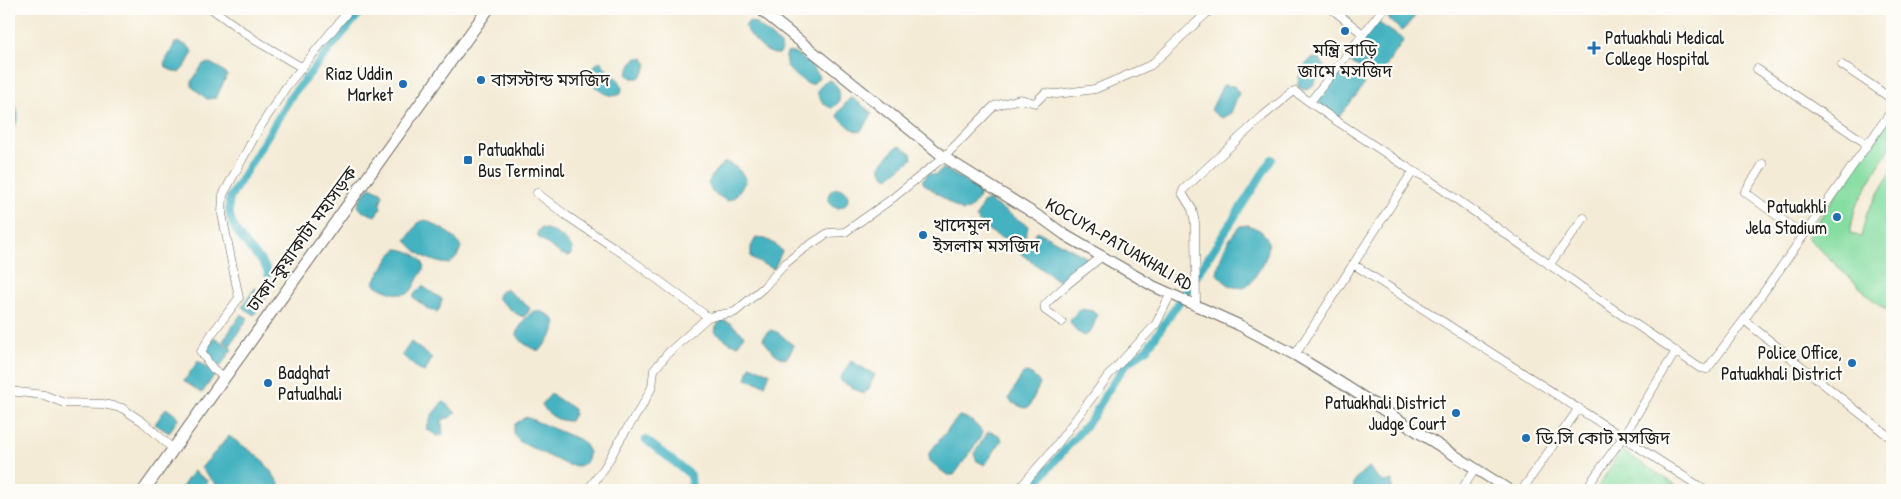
<svg xmlns="http://www.w3.org/2000/svg" width="1901" height="499" font-family="'Patrick Hand','Noto Sans Bengali',sans-serif">
	<style>
		.park { fill: url(#park-crowns); stroke: #507c5e }
		.pitch { fill: #85dda1; stroke: #507c5e }
		.water { fill: #44b2c1; stroke: #30676e }
		.lines { fill: none; stroke-linecap: round; stroke-linejoin: round }
		.canal { stroke: #44b2c1; stroke-width: 8 }
		.street-casing { stroke: #68645d; stroke-width: 9 }
		.secondary-casing { stroke: #68645d; stroke-width: 12 }
		.primary-casing { stroke: #68645d; stroke-width: 13 }
		.street { stroke: #fff; stroke-width: 8 }
		.secondary { stroke: #fff; stroke-width: 10 }
		.primary { stroke: #fff; stroke-width: 11 }
		.poi-dot { fill: #1f6fb2; stroke: #fdfcf7; stroke-width: 2 }
		.labels { text-anchor: middle; stroke-width: 4.5; stroke-linejoin: round; paint-order: stroke }
		.poi-label { font-size: 18px; fill: #1c1c1c; stroke: #fdfcf7; text-anchor: start }
		.street-label { font-size: 18px; fill: #1c1c1c; stroke: #fdfcf7 }
	</style>
	<defs>
		<pattern id="park-crowns" width="20" height="18" patternUnits="userSpaceOnUse" patternTransform="scale(1.25)"><rect width="20" height="18" fill="#85dda1"/><path d="M2 6a3 3 0 1 1 6 0M12 15a3 3 0 1 1 6 0" fill="none" stroke="#72bd8a"/></pattern>
	</defs>
	<rect width="100%" height="100%" fill="#fdfcf7"/>
	<filter id="ink" filterUnits="userSpaceOnUse"><feTurbulence type="fractalNoise" baseFrequency=".02" numOctaves="2"/><feDisplacementMap in="SourceGraphic" scale="10" xChannelSelector="R" yChannelSelector="G"/><feConvolveMatrix kernelMatrix="1 2 1 2 8 2 1 2 1" color-interpolation-filters="sRGB"/></filter>
	<filter id="wash" filterUnits="userSpaceOnUse"><feTurbulence type="fractalNoise" baseFrequency=".0096" numOctaves="4" result="noise"/><feDisplacementMap in="SourceGraphic" scale="20" xChannelSelector="R" yChannelSelector="G"/><feGaussianBlur stdDeviation="1.12" result="paint"/><feColorMatrix in="noise" values="0 0 0 0 0 0 0 0 0 0 0 0 0 0 0 0 0 1.4 0 .05"/><feComposite in="paint" operator="in"/></filter>
	<g filter="url(#wash)">
		<rect width="100%" height="100%" fill="#f4ebd6"/>
		<!-- park -->
		<path class="park" d="M1621,450L1684,490H1596Z"/>
		<!-- pitch -->
		<path class="pitch" d="M1892,114V146L1879,165L1855,208L1850,233L1861,237L1867,212L1892,170V312L1885,309L1872,299L1807,237Z"/>
		<!-- water -->
		<path class="water" d="M1393,9H1421L1405,28L1401,31L1388,18V16Z
			M749,21L758,25L781,45L782,50L779,54C766,56 752,38 745,27Z
			M1376,21L1404,40L1377,80L1349,61Z
			M179,42L188,46L193,52L186,65L179,73L168,69L164,64L175,43Z
			M790,52C801,55 813,66 819,76L818,79L813,84H808C797,76 781,69 787,53Z
			M637,58H644L647,64L645,71L639,78H631L627,74L632,62Z
			M1312,58L1320,59L1325,66L1311,88L1305,90L1298,87C1297,76 1304,65 1312,58Z
			M600,61C604,64 604,66 607,70C611,75 618,77 621,84C630,112 567,84 600,61Z
			M210,63L221,69L227,75L216,98L207,99L192,87V81L203,64Z
			M1341,66L1365,84L1339,117L1317,102L1325,86Z
			M830,80C839,86 841,92 839,102L832,108C824,106 819,99 817,91L824,82Z
			M1223,85L1234,86L1239,93L1231,113L1222,118L1216,115L1211,110Z
			M850,98L854,99L872,113L868,121L860,132L852,129L837,116L838,113Z
			M900,146L911,153L912,159L888,178L882,173L880,165L895,148Z
			M725,162C734,164 743,172 746,181L735,197L727,201L712,192L708,183L715,171Z
			M942,169L947,170L980,191L978,199L969,210L963,211L957,208L923,183V179L929,173L935,175Z
			M370,187L381,192L383,195L380,203L381,208L375,216L362,211L358,206L360,199Z
			M828 198a10 10 0 1 1 20 0a10 10 0 1 1-20 0Z
			M988,200L1028,226C1027,235 1023,241 1015,245C1001,237 984,231 976,217L983,203Z
			M426,220C438,227 455,234 461,247L457,257L449,264C432,263 416,254 406,240L419,222Z
			M1248,225C1253,227 1259,229 1263,233C1278,247 1258,271 1250,284C1235,292 1227,285 1217,274C1220,255 1227,240 1240,226Z
			M540,228C551,228 568,240 573,249L571,255L568,256L561,254L539,238L537,234Z
			M1037,231L1086,257L1088,262L1082,271L1064,285L1021,254Z
			M756,237C765,237 777,244 782,251L774,269L756,261L751,257V247Z
			M397,249C405,249 421,255 423,264C425,269 421,274 418,278C416,282 413,289 410,292C399,298 383,290 373,283L392,253Z
			M422,286L442,299L440,308L437,312L429,310L414,298V294Z
			M255,288L267,296L254,315L242,307Z
			M506,289L530,308L528,313L523,317L515,313L498,299C497,294 502,290 506,289Z
			M1081,309L1093,311L1097,315C1094,324 1093,331 1085,336L1077,332L1070,322L1072,317Z
			M533,311C544,311 549,314 556,322L553,334L540,351C530,349 520,342 516,333L525,319Z
			M241,314L248,318L230,346L223,341Z
			M722,320L730,323L744,335L738,345L730,343L715,332L716,327Z
			M771,330L779,333L794,346L786,359C776,357 769,348 763,339L765,334Z
			M214,337L232,349L220,367L202,355Z
			M411,342L432,358L425,372L419,370L402,355Z
			M198,361L216,373L202,393L184,381Z
			M851,361L875,375L868,390L864,394L842,382L840,378Z
			M750,366L770,373L765,385L746,379Z
			M1023,373C1030,372 1037,378 1040,384L1029,407L1024,408L1011,402L1009,398Z
			M551,394L574,409V414L570,421C559,422 546,414 542,404Z
			M443,401L456,413L451,417L442,420L443,435L438,436L426,429L432,415Z
			M166,408L179,417L169,433L155,424Z
			M959,416C969,417 976,424 982,432L980,438L957,471L954,475H948L943,472L929,460V453Z
			M526,417L578,439L584,443L589,452L586,463L578,466L567,465L520,442L514,435V428L515,424Z
			M988,432C994,432 1000,434 1002,440L985,465L977,461L974,454Z
			M229,436L262,459L282,487L280,490H221L201,468Z
			M1369,467L1380,480L1384,482L1392,480V490H1354C1351,480 1361,473 1369,467Z
			M193,471L208,481L202,490H180Z"/>
		<g class="lines">
			<!-- canal -->
			<path class="canal" d="M9,102C16,112 17,119 9,128
				M268,274C267,266 260,260 255,254C240,238 225,221 230,198L292,95L363,9
				M646,440L691,475L692,490
				M1030,490L1093,417L1107,392L1126,364L1147,349L1186,292L1272,159"/>
		</g>
	</g>
	<g filter="url(#ink)">
		<g class="lines">
			<!-- street casing -->
			<g class="street-casing">
				<path id="street" d="M212,9L255,40L301,67
					M1332,9L1363,34
					M770,17L774,9
					M1842,65L1892,99
					M1757,69L1867,144
					M1310,102L1383,9
					M1763,164L1745,192L1803,235
					M537,193L567,216L622,253L708,317L668,353L654,370L652,387L642,406L621,438L605,467L588,490
					M1353,264L1705,490
					M1549,265L1584,218
					M1196,307L1195,223L1192,209L1182,193L1184,189L1263,116L1294,91L1335,120L1413,171L1425,177L1591,294L1700,368L1707,369L1744,320L1892,110
					M708,317L735,312L763,288L786,263L802,250L828,233L845,232L889,201L944,157L994,106L1020,99L1035,103L1045,93L1057,94L1095,89L1151,65L1211,9
					M1744,320L1892,439
					M1062,322L1045,310V305C1062,287 1082,273 1101,257
					M1295,355L1413,171
					M225,377L213,369L201,352L211,335L239,298L222,214L223,195L257,132L286,87L350,9
					M9,391L44,395L64,403L103,404L122,408L143,422L173,449
					M1018,490L1052,451L1108,376L1156,324L1170,295
					M1461,490L1476,468
					M1522,490L1579,408
					M1585,490L1623,437L1676,351"/>
			</g>
			<!-- secondary casing -->
			<g class="secondary-casing">
				<path id="secondary" d="M760,9L944,157L1043,219L1065,235L1153,286L1239,325L1295,355L1341,383L1509,490"/>
			</g>
			<!-- primary casing -->
			<g class="primary-casing">
				<path id="primary" d="M144,490L488,9"/>
			</g>
			<!-- street -->
			<use href="#street" class="street"/>
			<!-- secondary -->
			<use href="#secondary" class="secondary"/>
			<!-- primary -->
			<use href="#primary" class="primary"/>
		</g>
	</g>
	<!-- markers -->
	<g class="poi-dot">
		<circle cx="1345" cy="31" r="5"/>
		<path d="M1591.5 40.5h5v5h5v5h-5v5h-5v-5h-5v-5h5z"/>
		<circle cx="481" cy="80" r="5"/>
		<circle cx="403" cy="84" r="5"/>
		<rect x="463" y="155" width="10" height="10" rx="2.5"/>
		<circle cx="1837" cy="217" r="5"/>
		<circle cx="923" cy="235" r="5"/>
		<circle cx="1852" cy="363" r="5"/>
		<circle cx="268" cy="383" r="5"/>
		<circle cx="1456" cy="413" r="5"/>
		<circle cx="1526" cy="438" r="5"/>
	</g>
	<g class="labels">
		<!-- poi labels -->
		<g class="poi-label">
			<text x="1605" y="44">Patuakhali Medical<tspan x="1605" dy="21">College Hospital</tspan></text>
			<text x="1345" y="56" text-anchor="middle">মন্ত্রি বাড়ি<tspan x="1345" dy="21">জামে মসজিদ</tspan></text>
			<text x="393" y="80" text-anchor="end">Riaz Uddin<tspan x="393" dy="21">Market</tspan></text>
			<text x="491" y="86">বাসস্টান্ড মসজিদ</text>
			<text x="478" y="156">Patuakhali<tspan x="478" dy="21">Bus Terminal</tspan></text>
			<text x="1827" y="213" text-anchor="end">Patuakhli<tspan x="1827" dy="21">Jela Stadium</tspan></text>
			<text x="933" y="231">খাদেমুল<tspan x="933" dy="21">ইসলাম মসজিদ</tspan></text>
			<text x="1842" y="359" text-anchor="end">Police Office,<tspan x="1842" dy="21">Patuakhali District</tspan></text>
			<text x="278" y="379">Badghat<tspan x="278" dy="21">Patualhali</tspan></text>
			<text x="1446" y="409" text-anchor="end">Patuakhali District<tspan x="1446" dy="21">Judge Court</tspan></text>
			<text x="1536" y="444">ডি.সি কোট মসজিদ</text>
		</g>
		<!-- street labels -->
		<g class="street-label">
			<text transform="translate(302 239) rotate(-54)" y="6">ঢাকা-কুয়াকাটা মহাসড়ক</text>
			<text transform="translate(1119 244) rotate(30)" y="6">KOCUYA-PATUAKHALI RD</text>
		</g>
	</g>
	<!-- margin -->
	<rect width="1901" height="499" fill="none" stroke="#fdfcf7" stroke-width="30"/>
</svg>
